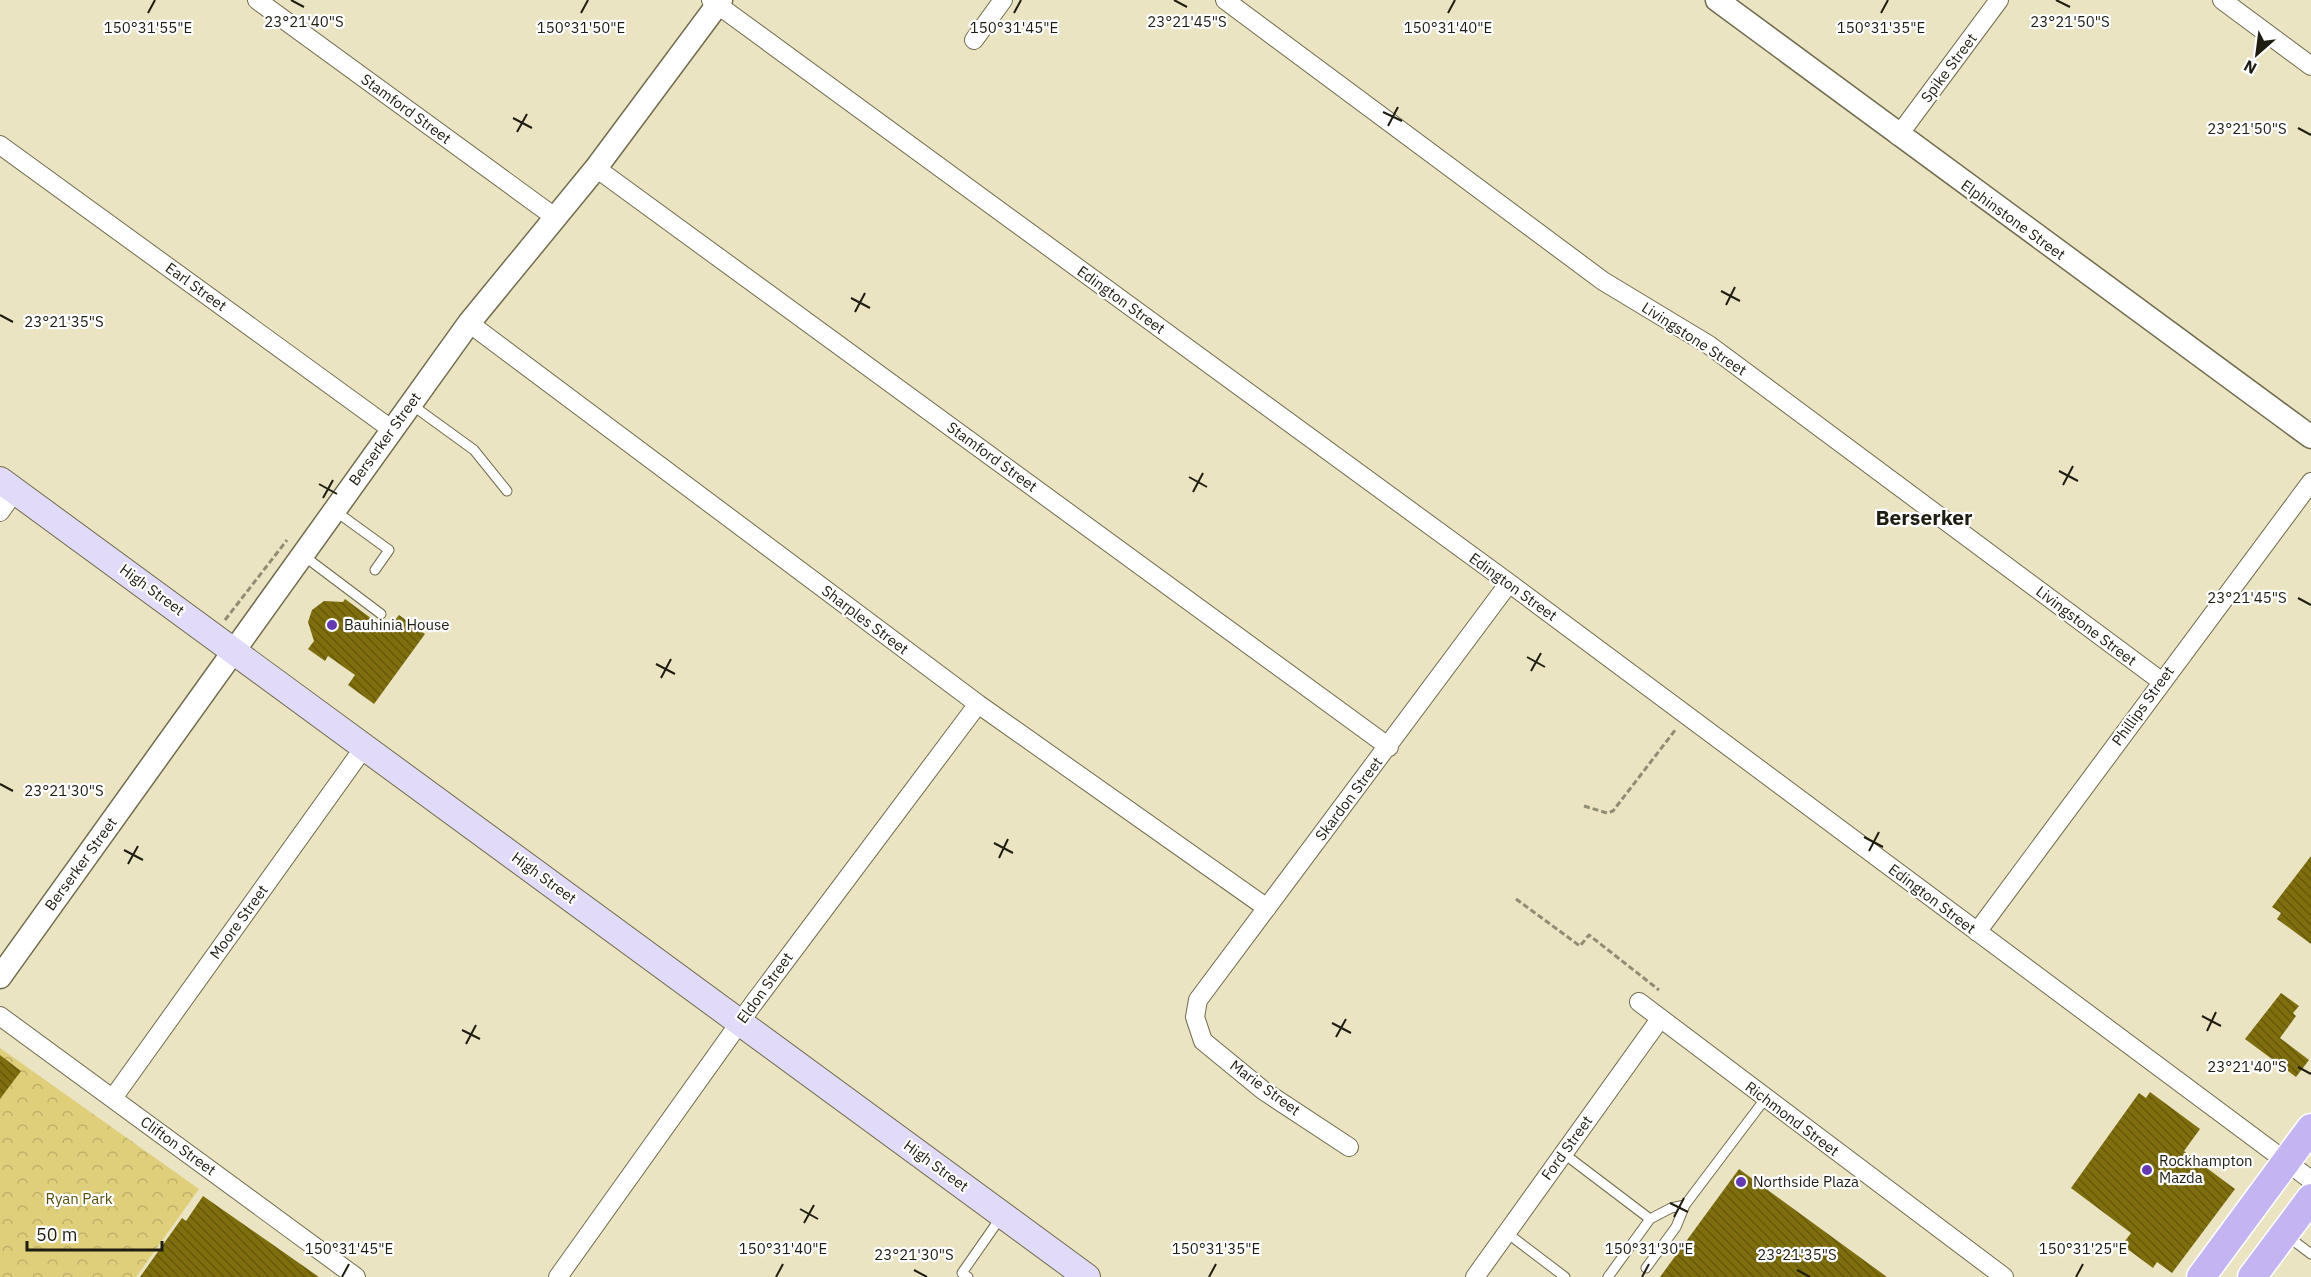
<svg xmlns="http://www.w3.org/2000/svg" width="2311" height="1277" font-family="'IBM Plex Sans',sans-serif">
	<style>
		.park { fill: url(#park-crowns) }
		.building { fill: url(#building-back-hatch) }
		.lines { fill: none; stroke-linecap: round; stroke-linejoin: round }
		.service-casing { stroke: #716c4e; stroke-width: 11 }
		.minor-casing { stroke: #716c4e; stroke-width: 20 }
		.tertiary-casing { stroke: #716c4e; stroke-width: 25 }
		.secondary-casing { stroke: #716c4e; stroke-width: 28 }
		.primary-casing { stroke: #fff; stroke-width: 31 }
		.path { stroke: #918d75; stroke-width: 3; stroke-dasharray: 6 3; stroke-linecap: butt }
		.service { stroke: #fff; stroke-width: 9 }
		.minor { stroke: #fff; stroke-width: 18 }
		.tertiary { stroke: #fff; stroke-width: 22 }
		.secondary { stroke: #e1daf8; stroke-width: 26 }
		.primary { stroke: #c4b4f2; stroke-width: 28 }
		.ticks { fill: none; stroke: #1f1d11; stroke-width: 2 }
		.poi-dot { fill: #633ab2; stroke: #fff; stroke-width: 2 }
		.labels { text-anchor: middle; stroke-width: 4.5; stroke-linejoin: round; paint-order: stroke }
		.street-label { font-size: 15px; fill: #1f1d11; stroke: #fff }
		.poi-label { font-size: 15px; fill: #1f1d11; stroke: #fff; text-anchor: start }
		.park-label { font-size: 15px; fill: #5a4f0c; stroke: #fff }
		.district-label { font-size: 21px; font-weight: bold; fill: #1f1d11; stroke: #fff }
		.ticks-label { font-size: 15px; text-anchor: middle; fill: #1f1d11; stroke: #fff; stroke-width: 4.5; stroke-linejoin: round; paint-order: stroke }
	</style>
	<defs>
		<pattern id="park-crowns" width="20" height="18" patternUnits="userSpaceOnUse" patternTransform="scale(1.5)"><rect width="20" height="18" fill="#dfcf7b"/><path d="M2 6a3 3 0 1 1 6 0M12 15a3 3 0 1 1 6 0" fill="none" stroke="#bfb169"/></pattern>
		<pattern id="building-back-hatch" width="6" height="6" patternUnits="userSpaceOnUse" patternTransform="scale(1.5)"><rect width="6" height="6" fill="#7e6e0d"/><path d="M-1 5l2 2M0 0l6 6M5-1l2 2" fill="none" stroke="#675a0b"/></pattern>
	</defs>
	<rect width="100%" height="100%" fill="#eae4c3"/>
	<!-- park -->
	<path class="park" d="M0,1048L199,1189L136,1277H0Z"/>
	<!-- building -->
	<path class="building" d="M345,599L387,630L399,615L425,634L374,704L348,685L355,675L328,656L325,661L308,649L314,641L308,622L312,610L324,601L343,602Z
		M2311,856V944L2277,919L2281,913L2272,907Z
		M2281,993L2299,1006L2293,1013L2296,1016L2280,1038L2309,1060L2296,1077L2245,1039Z
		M0,1055L21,1071L0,1099Z
		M2150,1092L2200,1129L2184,1151L2235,1189L2172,1273L2157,1262L2153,1268L2122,1245L2131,1233L2071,1188L2139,1093L2146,1098Z
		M1739,1169L1887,1277H1660Z
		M203,1196L319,1277H140L182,1218L186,1221Z"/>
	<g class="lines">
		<!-- service casing -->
		<g class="service-casing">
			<path id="service" d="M412,405L474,450L507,491
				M334,510L389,550L375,570
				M304,556L381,614
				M1563,1153L1650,1219L1608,1277
				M1650,1219L1671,1208L1685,1205
				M1507,1233L1565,1277
				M2286,1235L2311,1254
				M1646,1268L1676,1227L1685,1205L1765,1099
				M968,1277L962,1273L1001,1217"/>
		</g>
		<!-- minor casing -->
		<g class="minor-casing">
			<path id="minor" d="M257,0L556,218
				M711,0L1509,583L2311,1180
				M1225,0L1603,281L1709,345L2161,681
				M2222,0L2311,66
				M974,40L1003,0
				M1898,136L1999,0
				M0,145L391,429
				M596,168L1389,747
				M469,323L978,704L1267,908
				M0,512L15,491
				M1977,932L2311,482
				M1639,1002L2004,1277
				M0,1016L356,1277
				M113,1098L365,746
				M1349,1147L1264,1091L1203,1041L1195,1017L1198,1000L1509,583
				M558,1277L753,1004L978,704
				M1475,1277L1660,1019"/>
		</g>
		<!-- tertiary casing -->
		<g class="tertiary-casing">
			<path id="tertiary" d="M1717,0L2311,437
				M0,977L469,323L596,168L721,0"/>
		</g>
		<!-- secondary casing -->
		<g class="secondary-casing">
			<path id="secondary" d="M0,480L1087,1277"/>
		</g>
		<!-- primary casing -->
		<g class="primary-casing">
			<path id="primary" d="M2201,1277L2311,1128
				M2252,1277L2311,1198"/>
		</g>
		<!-- path -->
		<path class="path" d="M225,620L287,540
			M1584,806L1607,813L1613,811L1676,729
			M1516,899L1580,946L1589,935L1659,990"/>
		<!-- service -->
		<use href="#service" class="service"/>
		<!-- minor -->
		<use href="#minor" class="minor"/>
		<!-- tertiary -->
		<use href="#tertiary" class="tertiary"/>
		<!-- secondary -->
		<use href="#secondary" class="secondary"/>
		<!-- primary -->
		<use href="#primary" class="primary"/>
	</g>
	<!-- ticks -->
	<path class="ticks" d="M291,0L304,7M1174,0L1187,7M2056,0L2070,7M148,13L155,0M581,13L588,0M1014,13L1021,0M1448,13L1455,0M1881,13L1888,0M1383,112L1402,121M513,118L532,128M1388,126L1398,107M2298,128L2311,135M517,132L527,114M1721,291L1740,301M851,298L870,308M1726,305L1735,287M855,312L865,293M0,315L13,322M2059,471L2078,481M1189,477L1207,487M319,484L337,494M2063,485L2073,466M1193,492L1203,473M323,498L333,480M2298,598L2311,605M1527,657L1545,667M656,664L675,674M1531,671L1541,653M661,678L671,659M0,784L13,791M1864,837L1883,847M994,843L1013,853M124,850L143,860M1869,851L1879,832M999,858L1008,839M128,864L138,846M2202,1016L2221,1026M1332,1023L1351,1033M462,1030L480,1039M2207,1031L2216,1012M1336,1037L1346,1019M466,1044L476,1025M2298,1067L2311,1074M1670,1203L1688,1212M800,1209L818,1219M1674,1217L1684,1198M804,1223L814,1205M914,1270L927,1277M1797,1270L1810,1277M342,1277L349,1264M776,1277L783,1264M1209,1277L1216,1264M1642,1277L1649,1264M2076,1277L2083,1264"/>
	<!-- markers -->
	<g class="poi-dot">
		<circle cx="332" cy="625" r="6"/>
		<circle cx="2147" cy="1170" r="6"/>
		<circle cx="1741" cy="1182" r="6"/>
	</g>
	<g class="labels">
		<!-- street labels -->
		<g class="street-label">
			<text transform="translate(1949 68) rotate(-53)" y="5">Spike Street</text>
			<text transform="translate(406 109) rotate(36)" y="5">Stamford Street</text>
			<text transform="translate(2013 220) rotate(36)" y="5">Elphinstone Street</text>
			<text transform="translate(196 287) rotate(36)" y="5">Earl Street</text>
			<text transform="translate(1121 300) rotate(36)" y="5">Edington Street</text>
			<text transform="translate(1694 339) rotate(33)" y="5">Livingstone Street</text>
			<text transform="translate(385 439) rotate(-54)" y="5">Berserker Street</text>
			<text transform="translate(992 457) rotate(36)" y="5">Stamford Street</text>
			<text transform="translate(1513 587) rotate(36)" y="5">Edington Street</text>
			<text transform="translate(152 590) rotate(36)" y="5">High Street</text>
			<text transform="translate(865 620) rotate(37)" y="5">Sharples Street</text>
			<text transform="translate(2086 626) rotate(37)" y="5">Livingstone Street</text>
			<text transform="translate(2143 706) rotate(-54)" y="5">Phillips Street</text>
			<text transform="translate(1349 799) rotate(-53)" y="5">Skardon Street</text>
			<text transform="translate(81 864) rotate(-54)" y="5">Berserker Street</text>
			<text transform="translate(544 878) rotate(36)" y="5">High Street</text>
			<text transform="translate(1932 899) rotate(37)" y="5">Edington Street</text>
			<text transform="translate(239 922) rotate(-54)" y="5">Moore Street</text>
			<text transform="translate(765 988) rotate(-54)" y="5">Eldon Street</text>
			<text transform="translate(1265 1088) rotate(36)" y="5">Marie Street</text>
			<text transform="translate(1792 1119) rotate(37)" y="5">Richmond Street</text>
			<text transform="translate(178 1146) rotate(36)" y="5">Clifton Street</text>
			<text transform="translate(1567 1148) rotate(-54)" y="5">Ford Street</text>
			<text transform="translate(936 1166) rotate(36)" y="5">High Street</text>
		</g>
		<!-- poi labels -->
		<g class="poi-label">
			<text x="344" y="630">Bauhinia House</text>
			<text x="2159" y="1166">Rockhampton<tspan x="2159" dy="17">Mazda</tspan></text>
			<text x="1753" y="1187">Northside Plaza</text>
		</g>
		<!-- park labels -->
		<g class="park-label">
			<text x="79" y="1204">Ryan Park</text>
		</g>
		<!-- district labels -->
		<g class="district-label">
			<text x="1924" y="525">Berserker</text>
		</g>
	</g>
	<g class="ticks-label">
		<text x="304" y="27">23°21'40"S</text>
		<text x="1187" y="27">23°21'45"S</text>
		<text x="2070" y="27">23°21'50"S</text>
		<text x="148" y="33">150°31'55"E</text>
		<text x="581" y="33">150°31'50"E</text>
		<text x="1014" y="33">150°31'45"E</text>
		<text x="1448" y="33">150°31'40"E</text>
		<text x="1881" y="33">150°31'35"E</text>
		<text x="2247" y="134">23°21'50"S</text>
		<text x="64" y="327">23°21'35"S</text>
		<text x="2247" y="603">23°21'45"S</text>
		<text x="64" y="796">23°21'30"S</text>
		<text x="2247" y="1072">23°21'40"S</text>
		<text x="349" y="1254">150°31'45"E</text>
		<text x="783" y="1254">150°31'40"E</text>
		<text x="1216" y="1254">150°31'35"E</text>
		<text x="1649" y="1254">150°31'30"E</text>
		<text x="2083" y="1254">150°31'25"E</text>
		<text x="914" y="1260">23°21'30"S</text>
		<text x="1797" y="1260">23°21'35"S</text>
	</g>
	<!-- north arrow -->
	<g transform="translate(2257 54) rotate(208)" stroke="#ffffff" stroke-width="4.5" paint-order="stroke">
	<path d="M0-4.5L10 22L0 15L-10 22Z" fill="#1f1d11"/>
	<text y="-9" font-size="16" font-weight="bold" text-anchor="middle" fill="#1f1d11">N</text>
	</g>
	<!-- scale -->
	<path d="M27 1241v9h135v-9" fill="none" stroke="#1f1d11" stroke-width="3"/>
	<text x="36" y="1241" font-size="18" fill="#1f1d11" stroke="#ffffff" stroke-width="4.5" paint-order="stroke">50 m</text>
</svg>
